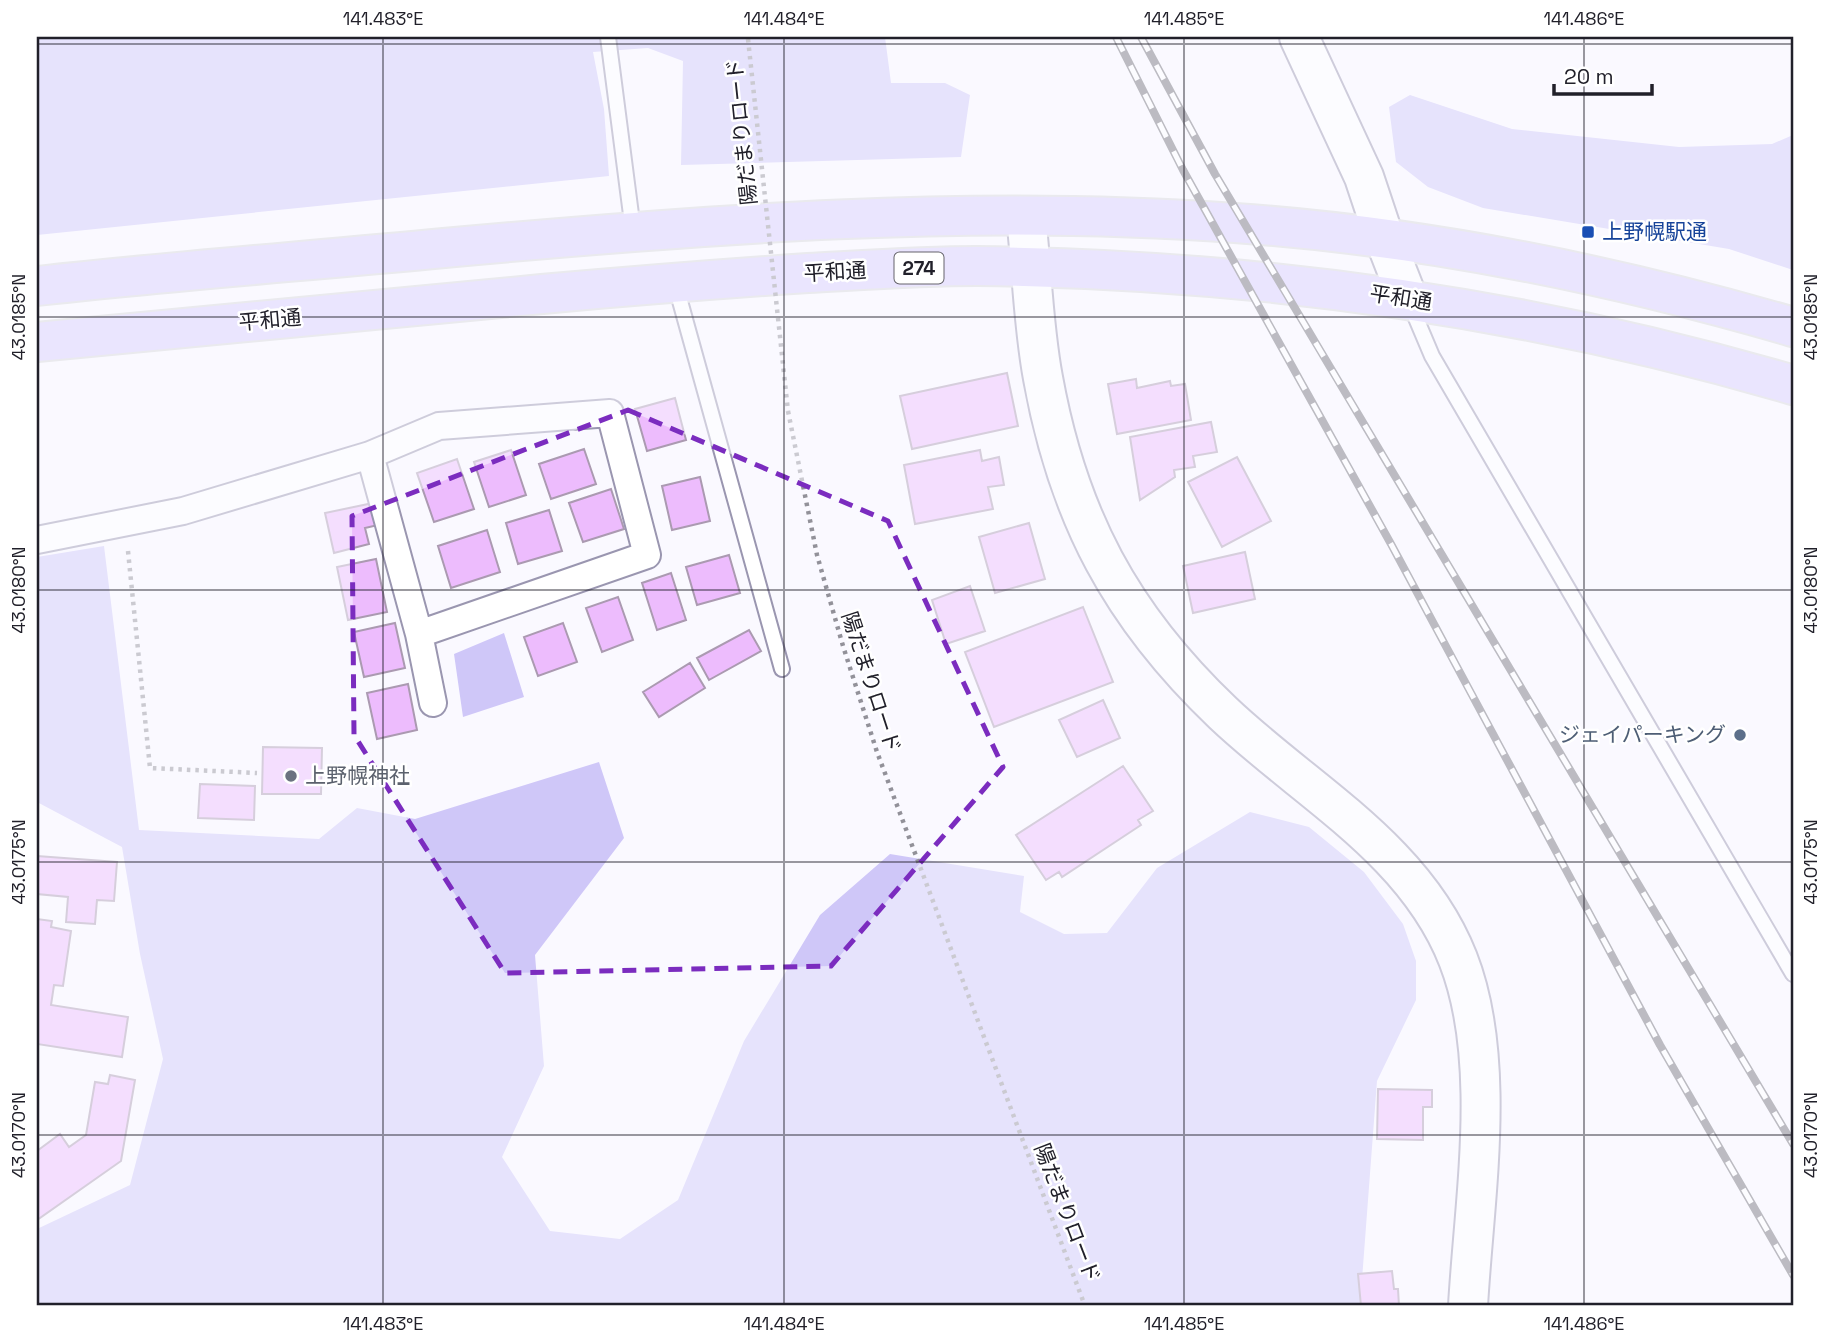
<svg xmlns="http://www.w3.org/2000/svg" width="1830" height="1343" font-family="'Space Grotesk','Noto Sans JP',sans-serif">
	<style>
		.green { fill: #cfc7f8 }
		.building { fill: #edbcfd; stroke: #ab9ab1; stroke-width: 2 }
		.lines { fill: none; stroke-linecap: round; stroke-linejoin: round }
		.lane-casing { stroke: #9a96b0; stroke-width: 18 }
		.street-casing { stroke: #9a96b0; stroke-width: 30 }
		.secondary-casing { stroke: #9a96b0; stroke-width: 42 }
		.highway-casing { stroke: #d7d7d9; stroke-width: 42 }
		.path { stroke: #929199; stroke-width: 4.5; stroke-dasharray: 3.5 5; stroke-linecap: butt }
		.lane { stroke: #fff; stroke-width: 14 }
		.street { stroke: #fff; stroke-width: 26 }
		.secondary { stroke: #fff; stroke-width: 38 }
		.highway { stroke: #d7ccfc; stroke-width: 38 }
		.rail-casing { stroke: #717078; stroke-width: 8 }
		.rail { stroke: #fff; stroke-width: 5; stroke-dasharray: 16; stroke-linecap: butt }
		.path-bridge { stroke: #929199; stroke-width: 4.5; stroke-dasharray: 3.5 5; stroke-linecap: butt }
		.marked { fill: none; stroke: #7b2cbf; stroke-width: 5; stroke-dasharray: 14 9; stroke-linejoin: round }
		.ticks { fill: none; stroke: #21202a; stroke-width: 2; stroke-opacity: 0.45 }
		.transit-dot { fill: #1a4fb4; stroke: #fff; stroke-width: 2.5 }
		.service-dot { fill: #5c6f8a; stroke: #fff; stroke-width: 2.5 }
		.worship-dot { fill: #6b7280; stroke: #fff; stroke-width: 2.5 }
		.labels { text-anchor: middle; stroke-width: 5; stroke-linejoin: round; paint-order: stroke }
		.shield { fill: #fff; stroke: #64636a; stroke-width: 2 }
		.shield-label { font-size: 19px; font-weight: bold; fill: #21202a }
		.street-label { font-size: 21px; fill: #21202a; stroke: #fff }
		.transit-label { font-size: 21px; fill: #164399; stroke: #fff; text-anchor: start }
		.service-label { font-size: 21px; fill: #4e5e75; stroke: #fff; text-anchor: end }
		.worship-label { font-size: 21px; fill: #5b616d; stroke: #fff; text-anchor: start }
		.neatline { fill: none; stroke: #21202a; stroke-width: 2.5 }
		.ticks-label { font-size: 18px; text-anchor: middle; fill: #21202a }
	</style>
	<rect width="100%" height="100%" fill="#faf9ff"/>
	<!-- green -->
	<path class="green" d="M37,37H885L891,83H945L970,95L961,157L681,165L683,61L648,48L593,52L604,109L609,176L37,235Z
		M1410,95L1512,129L1679,147L1772,144L1793,135V270L1729,249L1483,208L1428,187L1396,162L1389,107Z
		M104,546L139,830L319,839L357,808L415,819L599,762L624,838L535,955L544,1066L502,1157L550,1231L620,1239L678,1200L744,1041L820,915L890,854L1024,876L1020,912L1064,934L1107,933L1157,868L1250,812L1309,827L1364,872L1403,924L1416,961V1000L1377,1081L1360,1306H37V1229L130,1185L163,1059L140,954L122,847L37,802V557Z
		M504,633L524,697L463,717L454,654Z"/>
	<!-- building -->
	<path class="building" d="M1007,373L1018,426L912,449L900,396Z
		M1136,379L1137,388L1170,381L1171,386L1185,384L1191,420L1117,434L1108,384Z
		M675,398L686,440L647,451L635,409Z
		M1211,422L1217,452L1193,456L1195,467L1174,470L1175,477L1140,500L1130,437Z
		M584,449L596,484L551,499L539,464Z
		M511,450L526,495L489,507L474,462Z
		M980,450L982,461L999,457L1004,485L988,487L993,509L915,524L904,465Z
		M1237,457L1271,521L1222,547L1188,482Z
		M457,459L474,509L434,522L417,473Z
		M700,477L710,521L672,530L662,486Z
		M611,489L624,529L583,542L569,503Z
		M373,503L378,525L365,528L369,544L334,553L325,513Z
		M549,510L562,551L518,564L506,523Z
		M1029,523L1045,579L995,593L979,537Z
		M487,530L500,572L451,588L438,546Z
		M1245,552L1255,599L1193,613L1183,566Z
		M729,555L740,593L697,605L686,567Z
		M376,559L387,612L348,620L337,567Z
		M671,573L686,620L657,630L642,583Z
		M970,586L985,631L946,644L932,600Z
		M618,597L633,640L602,652L586,608Z
		M1083,607L1113,682L994,727L965,652Z
		M395,623L405,668L364,677L354,632Z
		M563,623L577,662L538,676L524,637Z
		M749,630L761,651L709,680L697,658Z
		M690,663L705,688L659,717L643,692Z
		M408,684L417,730L377,739L367,693Z
		M1103,700L1120,738L1077,757L1059,720Z
		M263,747L322,748L321,794H262Z
		M1123,766L1153,811L1138,820L1141,825L1062,877L1059,872L1046,880L1016,835Z
		M200,784L255,786L254,820L198,818Z
		M37,856L117,862L114,901L97,900L95,924L66,922L68,897L37,894Z
		M37,919L52,921L51,927L71,931L63,986L54,985L51,1005L128,1017L122,1057L37,1044Z
		M110,1075L135,1080L121,1161L37,1220V1151L60,1134L69,1147L86,1135L95,1082L108,1084Z
		M1378,1089L1432,1090V1107H1423V1140L1377,1139Z
		M1392,1271L1394,1289H1398L1399,1306H1361L1358,1274Z"/>
	<g class="lines">
		<!-- lane casing -->
		<g class="lane-casing">
			<path id="lane" d="M608,37L633,230
				M675,283L782,669
				M1410,304L1432,356L1793,974"/>
		</g>
		<!-- street casing -->
		<g class="street-casing">
			<path id="street" d="M370,455L419,634L433,703
				M37,540L183,511L370,455L439,426L610,413L647,555L419,634"/>
		</g>
		<!-- secondary casing -->
		<g class="secondary-casing">
			<path id="secondary" d="M1299,37L1364,177L1385,240L1408,299
				M1026,217C1032,270 1033,325 1043,378C1068,516 1121,616 1223,713C1305,791 1415,849 1458,959C1498,1061 1474,1199 1468,1306"/>
		</g>
		<!-- highway casing -->
		<g class="highway-casing">
			<path id="highway" d="M37,286C172,271 308,261 444,248C707,224 971,204 1235,223C1424,236 1611,274 1793,327
				M37,342C205,326 373,310 542,294C631,286 719,279 808,273C864,270 921,266 977,266C1253,269 1528,307 1793,385"/>
		</g>
		<!-- path -->
		<path class="path" d="M748,37V39
			M788,411L817,555L843,646L877,752L1085,1306
			M128,551L150,768L257,773"/>
		<!-- lane -->
		<use href="#lane" class="lane"/>
		<!-- street -->
		<use href="#street" class="street"/>
		<!-- secondary -->
		<use href="#secondary" class="secondary"/>
		<!-- highway -->
		<use href="#highway" class="highway"/>
		<!-- rail casing -->
		<g class="rail-casing">
			<path id="rail" d="M1116,37L1183,170L1391,544L1660,1045L1793,1275
				M1141,37L1215,174L1793,1144"/>
		</g>
		<!-- rail -->
		<use href="#rail" class="rail"/>
		<!-- path-bridge -->
		<path class="path-bridge" d="M748,39L788,411"/>
	</g>
	<!-- marked area -->
	<path d="M0 0H1830V1343H0ZM628,410L888,521L1003,767L831,966L505,973L354,735L352,516Z" fill="#faf9ff" fill-opacity=".55" fill-rule="evenodd"/>
	<path class="marked" d="M628,410L888,521L1003,767L831,966L505,973L354,735L352,516Z"/>
	<!-- ticks -->
	<path class="ticks" d="M383,37V1306M784,37V1306M1184,37V1306M1584,37V1306M37,44H1793M37,317H1793M37,590H1793M37,862H1793M37,1135H1793"/>
	<!-- markers -->
	<rect class="transit-dot" x="1581" y="225" width="14" height="14" rx="3.5"/>
	<circle class="service-dot" cx="1740" cy="735" r="7"/>
	<circle class="worship-dot" cx="291" cy="776" r="7"/>
	<g class="labels">
		<!-- shield labels -->
		<rect class="shield" x="894.5" y="252.5" width="49" height="31" rx="5"/>
		<g class="shield-label">
			<text x="919" y="275">274</text>
		</g>
		<!-- street labels -->
		<g class="street-label">
			<text transform="translate(742 132) rotate(-96)" y="7">陽だまりロード</text>
			<text transform="translate(835 272) rotate(-3)" y="7">平和通</text>
			<text transform="translate(1401 298) rotate(9)" y="7">平和通</text>
			<text transform="translate(270 320) rotate(-5)" y="7">平和通</text>
			<text transform="translate(871 682) rotate(72)" y="7">陽だまりロード</text>
			<text transform="translate(1067 1213) rotate(69)" y="7">陽だまりロード</text>
		</g>
		<!-- transit labels -->
		<g class="transit-label">
			<text x="1602" y="239">上野幌駅通</text>
		</g>
		<!-- service labels -->
		<g class="service-label">
			<text x="1726" y="742">ジェイパーキング</text>
		</g>
		<!-- worship labels -->
		<g class="worship-label">
			<text x="305" y="783">上野幌神社</text>
		</g>
	</g>
	<!-- border -->
	<rect width="1830" height="1343" fill="none" stroke="#ffffff" stroke-width="77"/>
	<!-- scale -->
	<path d="M1554 84v10h98v-10" fill="none" stroke="#21202a" stroke-width="3.5"/>
	<text x="1564" y="84" font-size="21" fill="#21202a" stroke="#ffffff" stroke-width="5" paint-order="stroke">20 m</text>
	<rect x="38" y="38" width="1754" height="1266" class="neatline"/>
	<g class="ticks-label">
		<text x="383" y="25">141.483°E</text>
		<text x="784" y="25">141.484°E</text>
		<text x="1184" y="25">141.485°E</text>
		<text x="1584" y="25">141.486°E</text>
		<text transform="translate(19 317) rotate(-90)" y="6">43.0185°N</text>
		<text transform="translate(1811 317) rotate(-90)" y="6">43.0185°N</text>
		<text transform="translate(19 590) rotate(-90)" y="6">43.0180°N</text>
		<text transform="translate(1811 590) rotate(-90)" y="6">43.0180°N</text>
		<text transform="translate(19 862) rotate(-90)" y="6">43.0175°N</text>
		<text transform="translate(1811 862) rotate(-90)" y="6">43.0175°N</text>
		<text transform="translate(19 1135) rotate(-90)" y="6">43.0170°N</text>
		<text transform="translate(1811 1135) rotate(-90)" y="6">43.0170°N</text>
		<text x="383" y="1330">141.483°E</text>
		<text x="784" y="1330">141.484°E</text>
		<text x="1184" y="1330">141.485°E</text>
		<text x="1584" y="1330">141.486°E</text>
	</g>
</svg>
